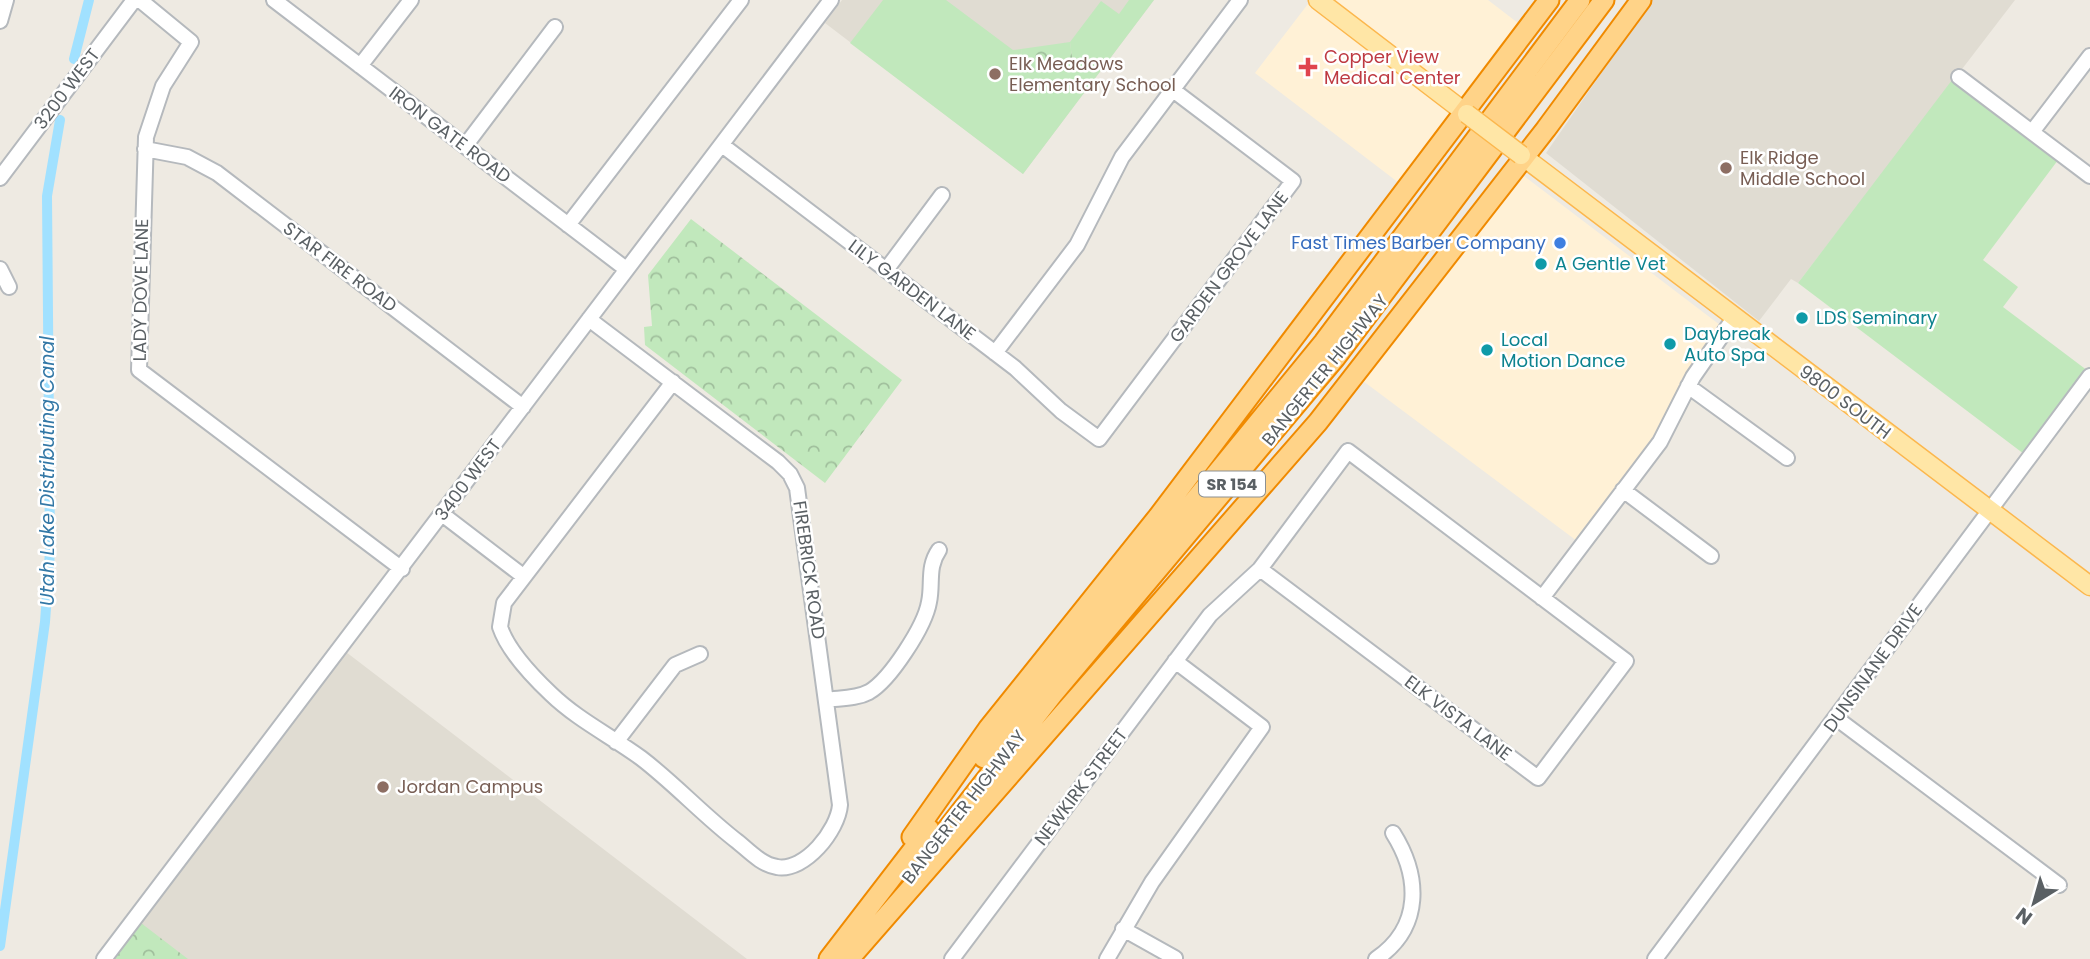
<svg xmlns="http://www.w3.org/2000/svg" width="2090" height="959" font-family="Poppins,sans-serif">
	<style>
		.commercial { fill: #fff1d6 }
		.education { fill: #e0dcd2 }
		.grass { fill: #c1e8bc }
		.park { fill: url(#park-crowns) }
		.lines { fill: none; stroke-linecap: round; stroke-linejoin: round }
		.canal { stroke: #a1e1ff; stroke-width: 10 }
		.minor-casing { stroke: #b5b9bd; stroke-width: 18 }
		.major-casing { stroke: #fcb74d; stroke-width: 21 }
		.highway-casing { stroke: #f08a00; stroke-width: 23 }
		.minor { stroke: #fff; stroke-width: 14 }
		.major { stroke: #ffe6a6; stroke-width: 18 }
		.highway { stroke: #ffd388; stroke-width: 19 }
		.major-bridge-casing { stroke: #fcb74d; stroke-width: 21; stroke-linecap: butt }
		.major-bridge { stroke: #ffe6a6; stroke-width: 18 }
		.health-dot { fill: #e0444e; stroke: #fff; stroke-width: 2.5 }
		.education-dot { fill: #8d6e63; stroke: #fff; stroke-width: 2.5 }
		.shop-dot { fill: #3f7fe0; stroke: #fff; stroke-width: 2.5 }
		.culture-dot { fill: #0f9aa8; stroke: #fff; stroke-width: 2.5 }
		.labels { text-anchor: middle; stroke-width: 5; stroke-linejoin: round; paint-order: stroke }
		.shield { fill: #fff; stroke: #8c9092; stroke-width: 2 }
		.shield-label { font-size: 16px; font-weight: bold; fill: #5a6064 }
		.health-label { font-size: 18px; fill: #be3a42; stroke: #fff; text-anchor: start }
		.education-label { font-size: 18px; fill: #785e54; stroke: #fff; text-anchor: start }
		.street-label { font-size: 18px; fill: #5a6064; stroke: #fff }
		.shop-label { font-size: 18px; fill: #366cbe; stroke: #fff; text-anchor: end }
		.culture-label { font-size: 18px; fill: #0d838f; stroke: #fff; text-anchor: start }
		.water-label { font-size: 19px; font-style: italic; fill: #3378a6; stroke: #fff }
	</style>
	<defs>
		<pattern id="park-crowns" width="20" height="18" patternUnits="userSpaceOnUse" patternTransform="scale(1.75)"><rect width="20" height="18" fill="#c1e8bc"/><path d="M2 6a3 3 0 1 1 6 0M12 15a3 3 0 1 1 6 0" fill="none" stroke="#a0bf9c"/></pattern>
	</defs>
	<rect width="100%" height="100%" fill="#eeeae2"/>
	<!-- commercial -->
	<path class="commercial" d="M1311,0H1488L1518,23L1399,183L1255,73Z
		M1524,176L1720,325L1682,379L1666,416L1649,443L1577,541L1363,381Z"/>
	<!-- education -->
	<path class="education" d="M842,0H1154L1023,174L825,23Z
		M1652,0H2015L1798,283L1791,279L1759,321L1546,153Z
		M346,652L747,959H113Z"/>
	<!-- grass -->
	<path class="grass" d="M883,0H946L1013,50L1021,49L1025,70L1073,64L1070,42L1101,1L1119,14L1129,0H1154L1023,174L850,43Z
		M1952,80L2058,160L1983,260L2018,287L2003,307L2088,371L2024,454L1798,283Z"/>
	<!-- park -->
	<path class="park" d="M1070,42L1073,64L1024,70L1021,49Z
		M691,219L902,380L825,483L645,345L644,327L652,326L648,275Z
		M141,923L188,959H114Z"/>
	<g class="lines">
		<!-- canal -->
		<path class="canal" d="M74,59L89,0
			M0,946L45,622L50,551L47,196L60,120"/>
		<!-- minor casing -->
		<g class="minor-casing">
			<path id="minor" d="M140,0L191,42L163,86L146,137L139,370L402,569
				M274,0L626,269
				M0,21L6,0
				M360,66L411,0
				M1959,77L2090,176
				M2032,132L2090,56
				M722,145L1015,368L1061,411L1099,439L1293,181L1173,90
				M465,146L555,27
				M145,149L187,157L217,173L523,407
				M0,178L134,0
				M568,225L741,0
				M0,269L9,287
				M886,270L942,195
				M589,319L598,326L778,462L790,474L797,488L840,805C838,830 805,872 777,867C762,865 749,851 738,842C704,816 675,784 641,758C611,736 578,720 551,694C532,676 508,651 500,627L504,603L673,382
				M995,353L1077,245L1122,157L1240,0
				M1688,386L1787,458
				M1623,490L1711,556
				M442,514L523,576
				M1542,598L1660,442L1693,377L1734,318
				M826,700C840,698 856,699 869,692C890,680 925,626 929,602C933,584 927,567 939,550
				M1836,718L2059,885
				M616,742L675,665L700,654
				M1123,929L1175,958
				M104,959L831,0
				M952,959L1210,615L1260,569L1348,451L1626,661L1538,778L1260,569
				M1107,959L1152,882L1262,727L1175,661
				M1376,959C1423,927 1420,876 1393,833
				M1655,959L2090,376"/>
		</g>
		<!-- major casing -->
		<g class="major-casing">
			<path id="major" d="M1318,0L1467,114
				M1521,155L2090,586"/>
		</g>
		<!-- highway casing -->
		<g class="highway-casing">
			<path id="highway" d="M984,758L1324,342L1580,0
				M912,837L988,729L1158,517L1549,0
				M923,860L1053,694L1335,358L1604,0
				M829,959L929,829
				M849,959L1318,422L1546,129L1641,0"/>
		</g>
		<!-- minor -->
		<use href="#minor" class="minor"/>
		<!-- major -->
		<use href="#major" class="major"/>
		<!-- highway -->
		<use href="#highway" class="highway"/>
		<!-- major-bridge casing -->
		<g class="major-bridge-casing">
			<path id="major-bridge" d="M1467,114L1521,155"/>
		</g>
		<!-- major-bridge -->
		<use href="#major-bridge" class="major-bridge"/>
	</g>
	<!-- markers -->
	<path class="health-dot" d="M1304.5 56.5h7v7h7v7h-7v7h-7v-7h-7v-7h7z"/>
	<g class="education-dot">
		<circle cx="995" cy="74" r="7"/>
		<circle cx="1726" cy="168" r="7"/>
		<circle cx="383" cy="787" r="7"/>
	</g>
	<circle class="shop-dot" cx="1560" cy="243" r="7"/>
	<g class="culture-dot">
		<circle cx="1541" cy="264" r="7"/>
		<circle cx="1802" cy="318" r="7"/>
		<circle cx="1670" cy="344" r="7"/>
		<circle cx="1487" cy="350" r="7"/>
	</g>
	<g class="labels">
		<!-- shield labels -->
		<rect class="shield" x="1199" y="471.5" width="66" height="25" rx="5"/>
		<g class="shield-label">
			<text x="1232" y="490">SR 154</text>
		</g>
		<!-- health labels -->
		<g class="health-label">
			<text x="1324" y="63">Copper View<tspan x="1324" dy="21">Medical Center</tspan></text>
		</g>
		<!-- education labels -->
		<g class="education-label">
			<text x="1009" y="70">Elk Meadows<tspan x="1009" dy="21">Elementary School</tspan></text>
			<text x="1740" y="164">Elk Ridge<tspan x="1740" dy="21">Middle School</tspan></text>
			<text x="397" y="793">Jordan Campus</text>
		</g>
		<!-- street labels -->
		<g class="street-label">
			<text transform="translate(67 89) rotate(-53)" y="6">3200 WEST</text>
			<text transform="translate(450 135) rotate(37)" y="6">IRON GATE ROAD</text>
			<text transform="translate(340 267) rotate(37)" y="6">STAR FIRE ROAD</text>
			<text transform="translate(1229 267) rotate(-53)" y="6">GARDEN GROVE LANE</text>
			<text transform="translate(141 290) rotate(-89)" y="6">LADY DOVE LANE</text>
			<text transform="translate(912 290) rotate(37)" y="6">LILY GARDEN LANE</text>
			<text transform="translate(1325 370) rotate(-51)" y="6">BANGERTER HIGHWAY</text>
			<text transform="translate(1845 402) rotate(37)" y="6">9800 SOUTH</text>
			<text transform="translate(468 480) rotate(-53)" y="6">3400 WEST</text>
			<text transform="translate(809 570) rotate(82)" y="6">FIREBRICK ROAD</text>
			<text transform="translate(1873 668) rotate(-54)" y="6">DUNSINANE DRIVE</text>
			<text transform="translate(1458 718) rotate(37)" y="6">ELK VISTA LANE</text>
			<text transform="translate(1081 787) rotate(-53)" y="6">NEWKIRK STREET</text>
			<text transform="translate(964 807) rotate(-52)" y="6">BANGERTER HIGHWAY</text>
		</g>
		<!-- shop labels -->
		<g class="shop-label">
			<text x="1546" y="249">Fast Times Barber Company</text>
		</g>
		<!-- culture labels -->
		<g class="culture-label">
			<text x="1555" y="270">A Gentle Vet</text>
			<text x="1816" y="324">LDS Seminary</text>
			<text x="1684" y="340">Daybreak<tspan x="1684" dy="21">Auto Spa</tspan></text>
			<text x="1501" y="346">Local<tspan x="1501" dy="21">Motion Dance</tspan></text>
		</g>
		<!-- water labels -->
		<g class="water-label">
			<text transform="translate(47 471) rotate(-90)" y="7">Utah Lake Distributing Canal</text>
		</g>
	</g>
	<!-- north arrow -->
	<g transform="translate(2034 903) rotate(217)" stroke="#ffffff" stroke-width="5" paint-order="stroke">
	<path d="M0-5L12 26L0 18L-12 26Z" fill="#5a6064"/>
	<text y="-10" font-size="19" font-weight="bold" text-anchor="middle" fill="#5a6064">N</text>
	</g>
</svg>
